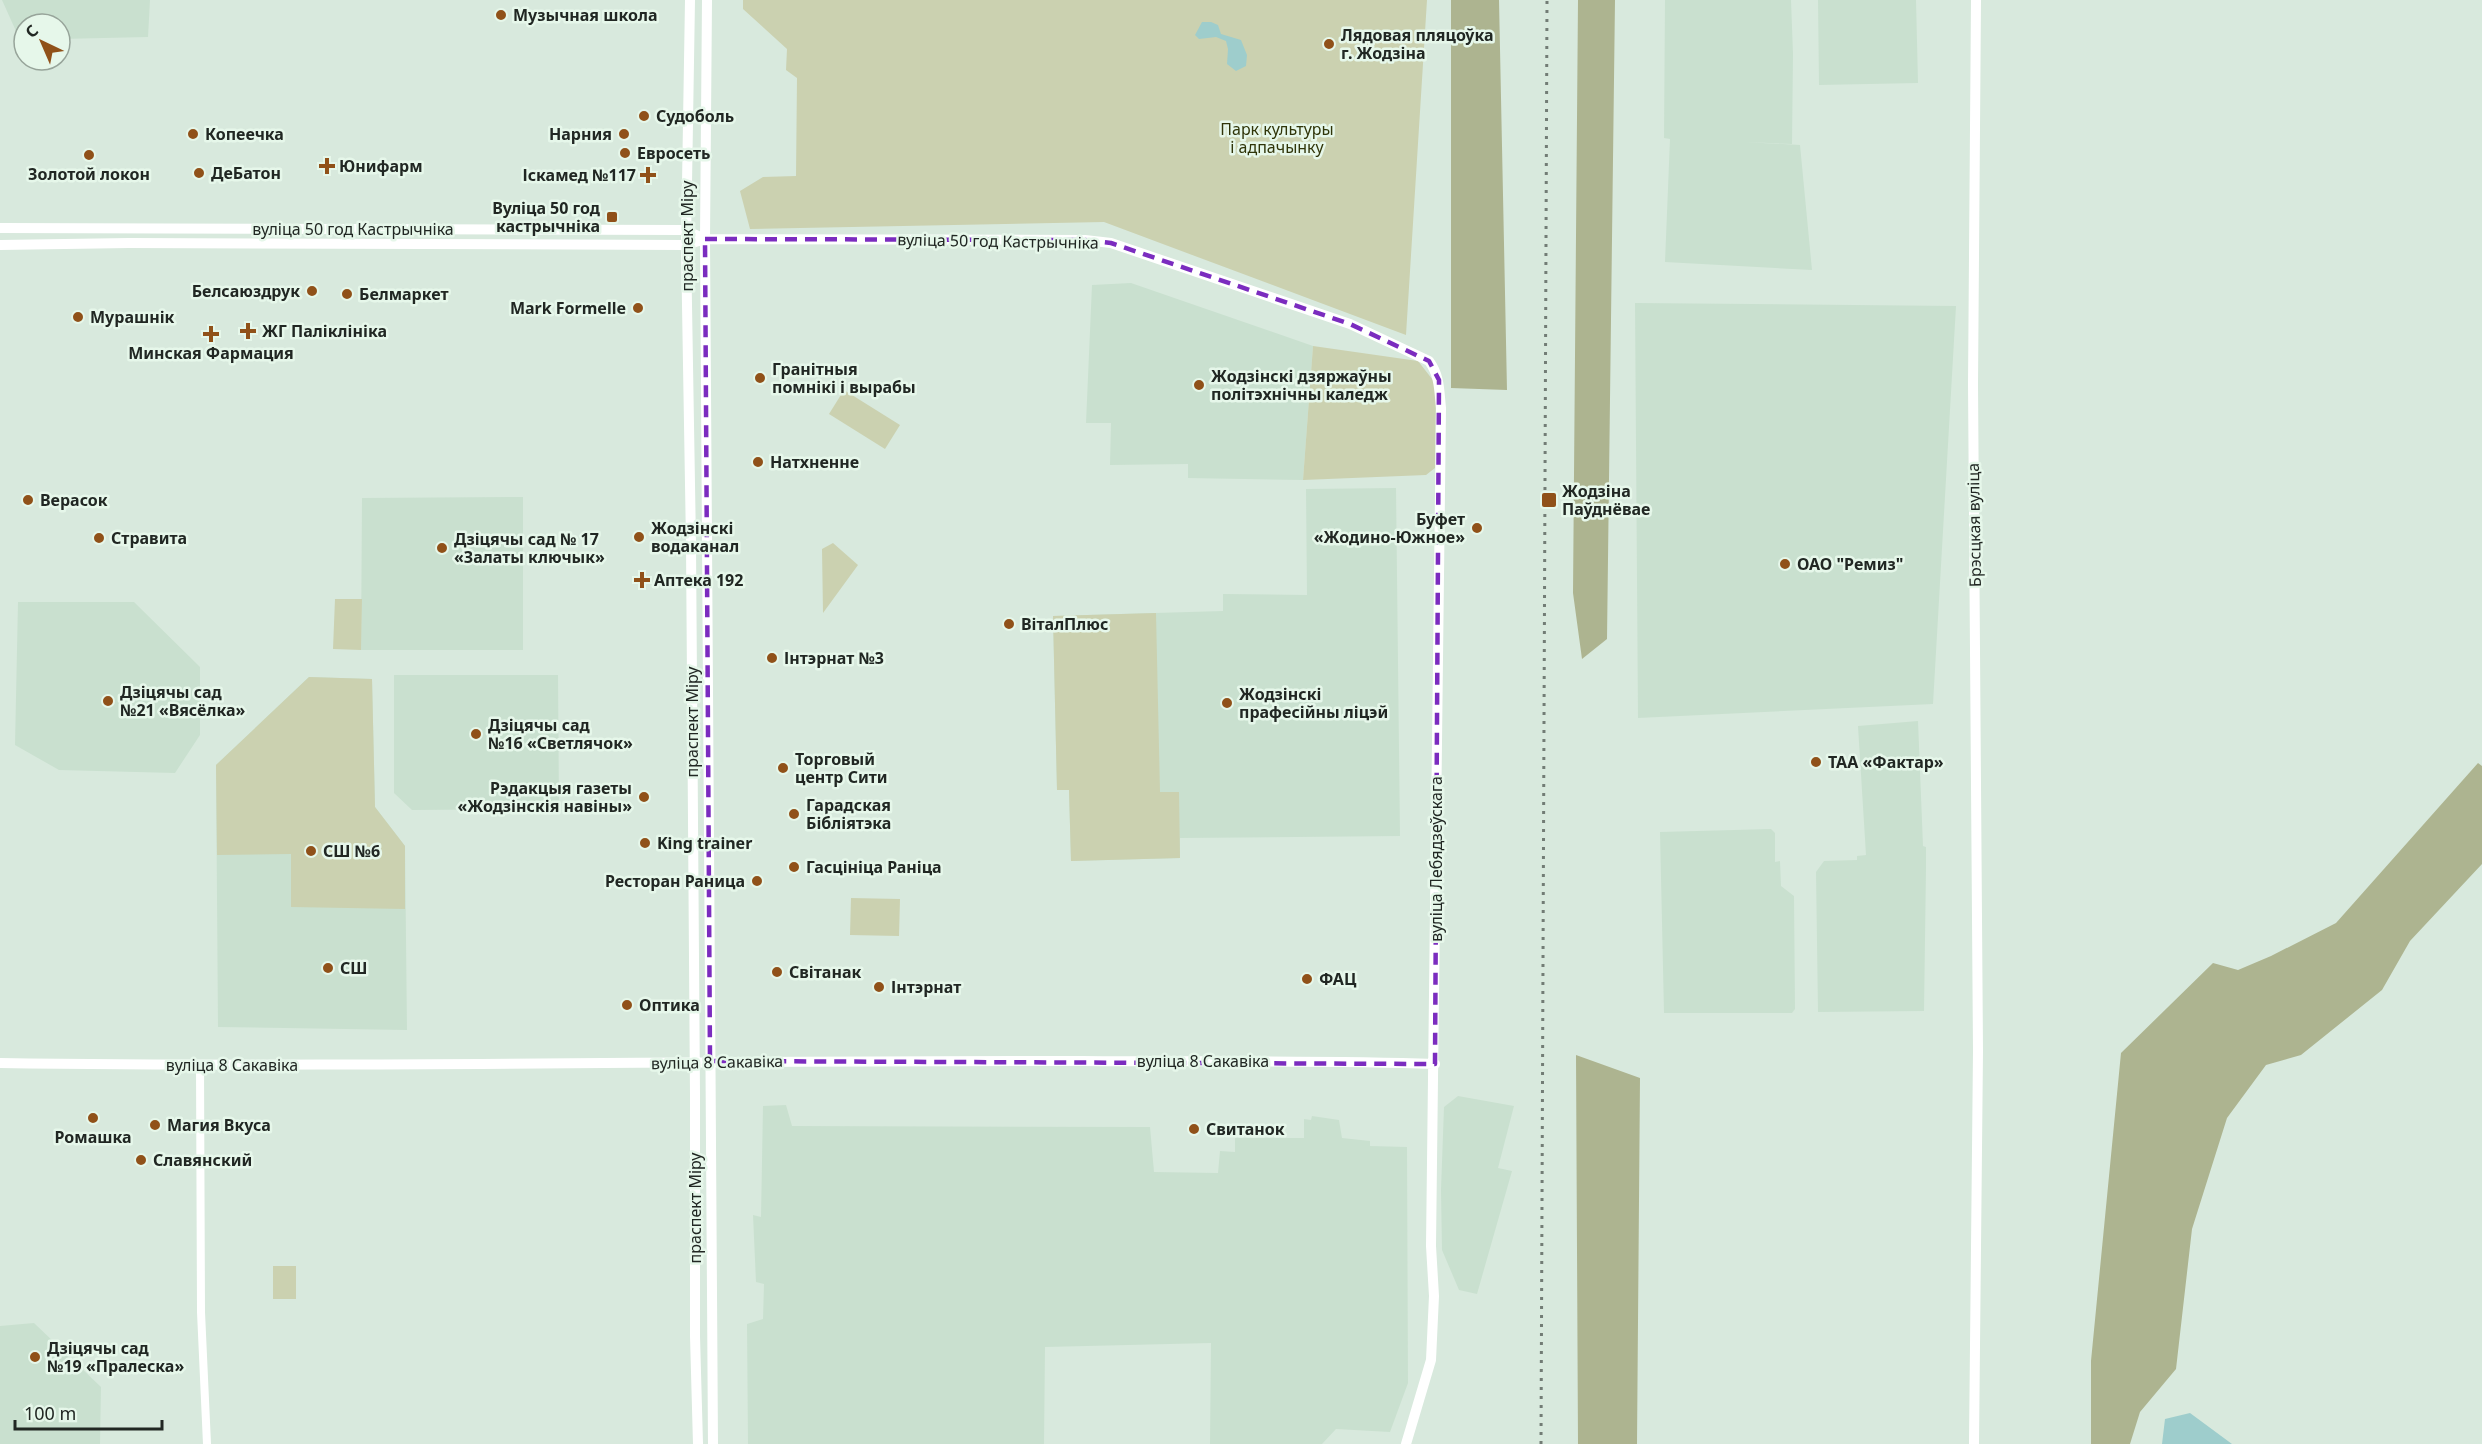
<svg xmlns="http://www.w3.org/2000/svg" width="2482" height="1444" font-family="'Noto Sans',sans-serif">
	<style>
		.built { fill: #c9e0cf }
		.green { fill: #cbd1b0 }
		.forest { fill: #adb490 }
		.water { fill: #9ecdcc }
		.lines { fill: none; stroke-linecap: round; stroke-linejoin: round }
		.street { stroke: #fff; stroke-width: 8 }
		.secondary { stroke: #fff; stroke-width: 10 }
		.rail { stroke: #727c75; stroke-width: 3; stroke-dasharray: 3 6; stroke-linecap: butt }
		.marked { fill: none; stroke: #7b2cbf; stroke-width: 4.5; stroke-dasharray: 12 8; stroke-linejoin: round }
		.poi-dot { fill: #905119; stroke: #e6f7ea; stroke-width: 2 }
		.labels { text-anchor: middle; stroke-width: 5; stroke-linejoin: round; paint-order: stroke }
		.poi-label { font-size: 16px; font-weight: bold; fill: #212723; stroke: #e6f7ea; text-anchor: start }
		.park-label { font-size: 16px; fill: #303509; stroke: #e6f7ea }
		.street-label { font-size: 16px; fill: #212723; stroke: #e6f7ea }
	</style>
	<rect width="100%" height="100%" fill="#d8e9dd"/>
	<!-- built -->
	<path class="built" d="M2,0H150L148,37L60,39V24H24V40H20Z
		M1665,0H1791L1793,54L1792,144L1745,142L1800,145L1812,270L1665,262L1670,139L1664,138Z
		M1818,0H1916L1918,83L1819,85Z
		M1131,283L1313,346L1303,480L1188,478V464L1110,465L1111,423H1086L1092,285Z
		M1635,303L1956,306L1933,704L1638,718Z
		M1396,488L1400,836L1180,838V858L1071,861L1069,790H1057L1053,616L1223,611V594L1307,595L1306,489Z
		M523,497V650H361L362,498Z
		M18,602H134L200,667V735L175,773L59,770L15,745Z
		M394,675H558L559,809L412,810L394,793Z
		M309,677L372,679L375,807L405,846L407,1030L218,1027L216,765Z
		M1918,721L1923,846L1926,847V868L1924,1011L1818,1012L1816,872L1824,861L1857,860V856L1866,855L1858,726Z
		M1771,829L1775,833V862L1780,861L1781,886L1794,896L1795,1009L1792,1013H1664L1660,832Z
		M1458,1096L1514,1106L1498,1168L1512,1171L1477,1294L1459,1290L1442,1250L1441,1190L1444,1107Z
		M786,1105L792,1126L1150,1127L1154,1172L1218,1173L1220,1151L1235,1152V1138H1304V1119L1311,1120L1312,1116L1339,1120L1342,1138L1370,1141V1146L1407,1147L1408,1383L1390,1432L1336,1429L1322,1444H1210L1211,1343L1045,1347L1044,1444H748L747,1324L763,1319L764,1284L756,1282L753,1215L761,1217L763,1106Z
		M34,1323L101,1387L100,1444H0V1326Z"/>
	<!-- green -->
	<path class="green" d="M743,0H1427L1406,335L1104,222L750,229L740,191L763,177L796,176L797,78L786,70L787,49L743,9Z
		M1313,346L1418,361L1436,384L1435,468L1426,475L1303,480Z
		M844,390L900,425L885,449L829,414Z
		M833,543L858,565L823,613L822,549Z
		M335,599H362L361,650L333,649Z
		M1156,613L1160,792H1179L1180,858L1071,861L1069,790H1057L1053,616Z
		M309,677L372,679L375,807L405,846V909L291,907V854L217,855L216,765Z
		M851,898L900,899L899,936L850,935Z
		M273,1266H296V1299H273Z"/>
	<!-- forest -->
	<path class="forest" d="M1451,0H1499L1507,390L1451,388Z
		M1578,0H1615L1607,639L1582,659L1573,593Z
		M2478,763L2482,766V864L2410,941L2382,990L2301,1055L2266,1065L2227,1118L2192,1229L2176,1369L2140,1412L2130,1444H2091V1361L2121,1053L2213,963L2238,970L2271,956L2336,923Z
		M1576,1055L1640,1078L1637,1444H1578Z"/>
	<!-- water -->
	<path class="water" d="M1202,22H1211L1218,25L1221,34L1241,40L1247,55L1246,66L1236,71L1227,64L1228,49L1226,41L1216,37L1199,39L1195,35Z
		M2190,1413L2232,1444H2162L2165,1419Z"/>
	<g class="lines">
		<!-- street -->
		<path class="street" d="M200,1065L201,1312L207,1444"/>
		<!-- secondary -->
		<path class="secondary" d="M690,0L686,245L691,544L695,1096V1336L698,1444
			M707,0L705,239L713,1444
			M0,228L685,230L705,239
			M0,245L129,243L686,245L705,239L1085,240L1111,243L1350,324L1429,361C1440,376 1439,390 1441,408L1431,1246L1434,1296L1431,1360L1406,1444
			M0,1063C361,1068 721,1060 1082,1061C1199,1062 1317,1060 1435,1064
			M1974,1444L1978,1051L1973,384L1976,0"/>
		<!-- rail -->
		<path class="rail" d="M1541,1444L1547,0"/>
	</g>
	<!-- marked area -->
	<path class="marked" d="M705,239L1085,240L1111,243L1350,324L1429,361L1439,380L1435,1064L710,1061Z"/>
	<!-- markers -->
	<g class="poi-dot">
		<circle cx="501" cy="15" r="6"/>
		<circle cx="1329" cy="44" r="6"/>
		<circle cx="644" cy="116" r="6"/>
		<circle cx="193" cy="134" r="6"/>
		<circle cx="624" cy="134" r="6"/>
		<circle cx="625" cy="153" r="6"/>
		<circle cx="89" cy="155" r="6"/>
		<path d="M324 157h6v6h6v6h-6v6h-6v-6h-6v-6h6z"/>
		<circle cx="199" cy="173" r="6"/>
		<path d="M645 166h6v6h6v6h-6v6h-6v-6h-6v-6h6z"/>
		<rect x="606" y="211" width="12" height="12" rx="3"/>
		<circle cx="312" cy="291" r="6"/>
		<circle cx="347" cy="294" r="6"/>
		<circle cx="638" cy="308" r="6"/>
		<circle cx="78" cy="317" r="6"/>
		<path d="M245 322h6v6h6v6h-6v6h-6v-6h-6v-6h6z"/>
		<path d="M208 325h6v6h6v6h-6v6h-6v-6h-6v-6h6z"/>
		<circle cx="760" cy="378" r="6"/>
		<circle cx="1199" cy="385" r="6"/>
		<circle cx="758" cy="462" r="6"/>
		<circle cx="28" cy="500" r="6"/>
		<rect x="1541" y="492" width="16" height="16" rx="3"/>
		<circle cx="1477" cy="528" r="6"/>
		<circle cx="639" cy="537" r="6"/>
		<circle cx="99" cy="538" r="6"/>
		<circle cx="442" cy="548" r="6"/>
		<circle cx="1785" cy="564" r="6"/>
		<path d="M639 571h6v6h6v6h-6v6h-6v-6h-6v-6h6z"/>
		<circle cx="1009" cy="624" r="6"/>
		<circle cx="772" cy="658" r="6"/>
		<circle cx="108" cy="701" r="6"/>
		<circle cx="1227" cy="703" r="6"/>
		<circle cx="476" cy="734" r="6"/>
		<circle cx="1816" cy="762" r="6"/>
		<circle cx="783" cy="768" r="6"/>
		<circle cx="644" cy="797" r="6"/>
		<circle cx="794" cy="814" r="6"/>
		<circle cx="645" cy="843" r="6"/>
		<circle cx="311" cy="851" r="6"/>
		<circle cx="794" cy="867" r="6"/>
		<circle cx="757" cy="881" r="6"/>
		<circle cx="328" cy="968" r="6"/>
		<circle cx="777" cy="972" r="6"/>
		<circle cx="1307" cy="979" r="6"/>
		<circle cx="879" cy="987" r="6"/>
		<circle cx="627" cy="1005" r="6"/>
		<circle cx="93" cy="1118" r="6"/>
		<circle cx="155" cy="1125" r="6"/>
		<circle cx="1194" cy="1129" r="6"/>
		<circle cx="141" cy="1160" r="6"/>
		<circle cx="35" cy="1357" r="6"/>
	</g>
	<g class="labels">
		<!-- poi labels -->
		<g class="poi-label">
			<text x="513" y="21">Музычная школа</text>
			<text x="1341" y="41">Лядовая пляцоўка<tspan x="1341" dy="18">г. Жодзіна</tspan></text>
			<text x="656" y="122">Судоболь</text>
			<text x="205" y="140">Копеечка</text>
			<text x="612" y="140" text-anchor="end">Нарния</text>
			<text x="637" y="159">Евросеть</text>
			<text x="339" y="172">Юнифарм</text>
			<text x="211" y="179">ДеБатон</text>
			<text x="89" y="180" text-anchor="middle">Золотой локон</text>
			<text x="636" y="181" text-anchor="end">Іскамед №117</text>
			<text x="600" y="214" text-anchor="end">Вуліца 50 год<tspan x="600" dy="18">кастрычніка</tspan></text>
			<text x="300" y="297" text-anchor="end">Белсаюздрук</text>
			<text x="359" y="300">Белмаркет</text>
			<text x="626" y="314" text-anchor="end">Mark Formelle</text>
			<text x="90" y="323">Мурашнік</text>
			<text x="262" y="337">ЖГ Паліклініка</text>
			<text x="211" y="359" text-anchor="middle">Минская Фармация</text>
			<text x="772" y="375">Гранітныя<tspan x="772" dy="18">помнікі і вырабы</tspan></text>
			<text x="1211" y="382">Жодзінскі дзяржаўны<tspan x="1211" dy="18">політэхнічны каледж</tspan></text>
			<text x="770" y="468">Натхненне</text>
			<text x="1562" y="497">Жодзіна<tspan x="1562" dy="18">Паўднёвае</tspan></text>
			<text x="40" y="506">Верасок</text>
			<text x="1465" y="525" text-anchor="end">Буфет<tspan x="1465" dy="18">«Жодино-Южное»</tspan></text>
			<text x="651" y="534">Жодзінскі<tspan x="651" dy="18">водаканал</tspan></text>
			<text x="111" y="544">Стравита</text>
			<text x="454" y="545">Дзіцячы сад № 17<tspan x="454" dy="18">«Залаты ключык»</tspan></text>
			<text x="1797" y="570">ОАО "Ремиз"</text>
			<text x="654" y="586">Аптека 192</text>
			<text x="1021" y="630">ВіталПлюс</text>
			<text x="784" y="664">Інтэрнат №3</text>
			<text x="120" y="698">Дзіцячы сад<tspan x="120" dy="18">№21 «Вясёлка»</tspan></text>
			<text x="1239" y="700">Жодзінскі<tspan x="1239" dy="18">прафесійны ліцэй</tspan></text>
			<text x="488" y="731">Дзіцячы сад<tspan x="488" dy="18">№16 «Светлячок»</tspan></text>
			<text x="795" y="765">Торговый<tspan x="795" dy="18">центр Сити</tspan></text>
			<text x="1828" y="768">ТАА «Фактар»</text>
			<text x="632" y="794" text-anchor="end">Рэдакцыя газеты<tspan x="632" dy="18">«Жодзінскія навіны»</tspan></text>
			<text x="806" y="811">Гарадская<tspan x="806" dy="18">Бібліятэка</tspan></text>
			<text x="657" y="849">King trainer</text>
			<text x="323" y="857">СШ №6</text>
			<text x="806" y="873">Гасцініца Раніца</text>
			<text x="745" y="887" text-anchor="end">Ресторан Раница</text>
			<text x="340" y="974">СШ</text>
			<text x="789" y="978">Світанак</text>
			<text x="1319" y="985">ФАЦ</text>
			<text x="891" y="993">Інтэрнат</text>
			<text x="639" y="1011">Оптика</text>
			<text x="167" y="1131">Магия Вкуса</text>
			<text x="1206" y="1135">Свитанок</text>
			<text x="93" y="1143" text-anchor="middle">Ромашка</text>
			<text x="153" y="1166">Славянский</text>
			<text x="47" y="1354">Дзіцячы сад<tspan x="47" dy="18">№19 «Пралеска»</tspan></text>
		</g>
		<!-- park labels -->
		<g class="park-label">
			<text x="1277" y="135">Парк культуры<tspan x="1277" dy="18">і адпачынку</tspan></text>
		</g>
		<!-- street labels -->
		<g class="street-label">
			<text x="353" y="235">вуліца 50 год Кастрычніка</text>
			<text transform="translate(687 236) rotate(-90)" y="6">праспект Міру</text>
			<text transform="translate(998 241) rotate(1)" y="6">вуліца 50 год Кастрычніка</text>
			<text transform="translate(1974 525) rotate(-91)" y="6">Брэсцкая вуліца</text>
			<text transform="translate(692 722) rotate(-90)" y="6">праспект Міру</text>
			<text transform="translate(1436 859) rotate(-90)" y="6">вуліца Лебядзеўскага</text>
			<text x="1203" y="1067">вуліца 8 Сакавіка</text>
			<text transform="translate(717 1062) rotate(-1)" y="6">вуліца 8 Сакавіка</text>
			<text x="232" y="1071">вуліца 8 Сакавіка</text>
			<text transform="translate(695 1208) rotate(-90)" y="6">праспект Міру</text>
		</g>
	</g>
	<!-- north arrow -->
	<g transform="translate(42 42) rotate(316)"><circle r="28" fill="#e6f7ea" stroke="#97a49a" stroke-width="1.5"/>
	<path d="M0-4.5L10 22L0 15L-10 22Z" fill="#905119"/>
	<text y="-9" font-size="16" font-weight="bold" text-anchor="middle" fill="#212723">С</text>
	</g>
	<!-- scale -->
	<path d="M15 1420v9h147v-9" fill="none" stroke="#212723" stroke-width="3"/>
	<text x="24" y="1420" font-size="18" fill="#212723" stroke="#e6f7ea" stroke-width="4.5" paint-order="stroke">100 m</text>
</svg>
